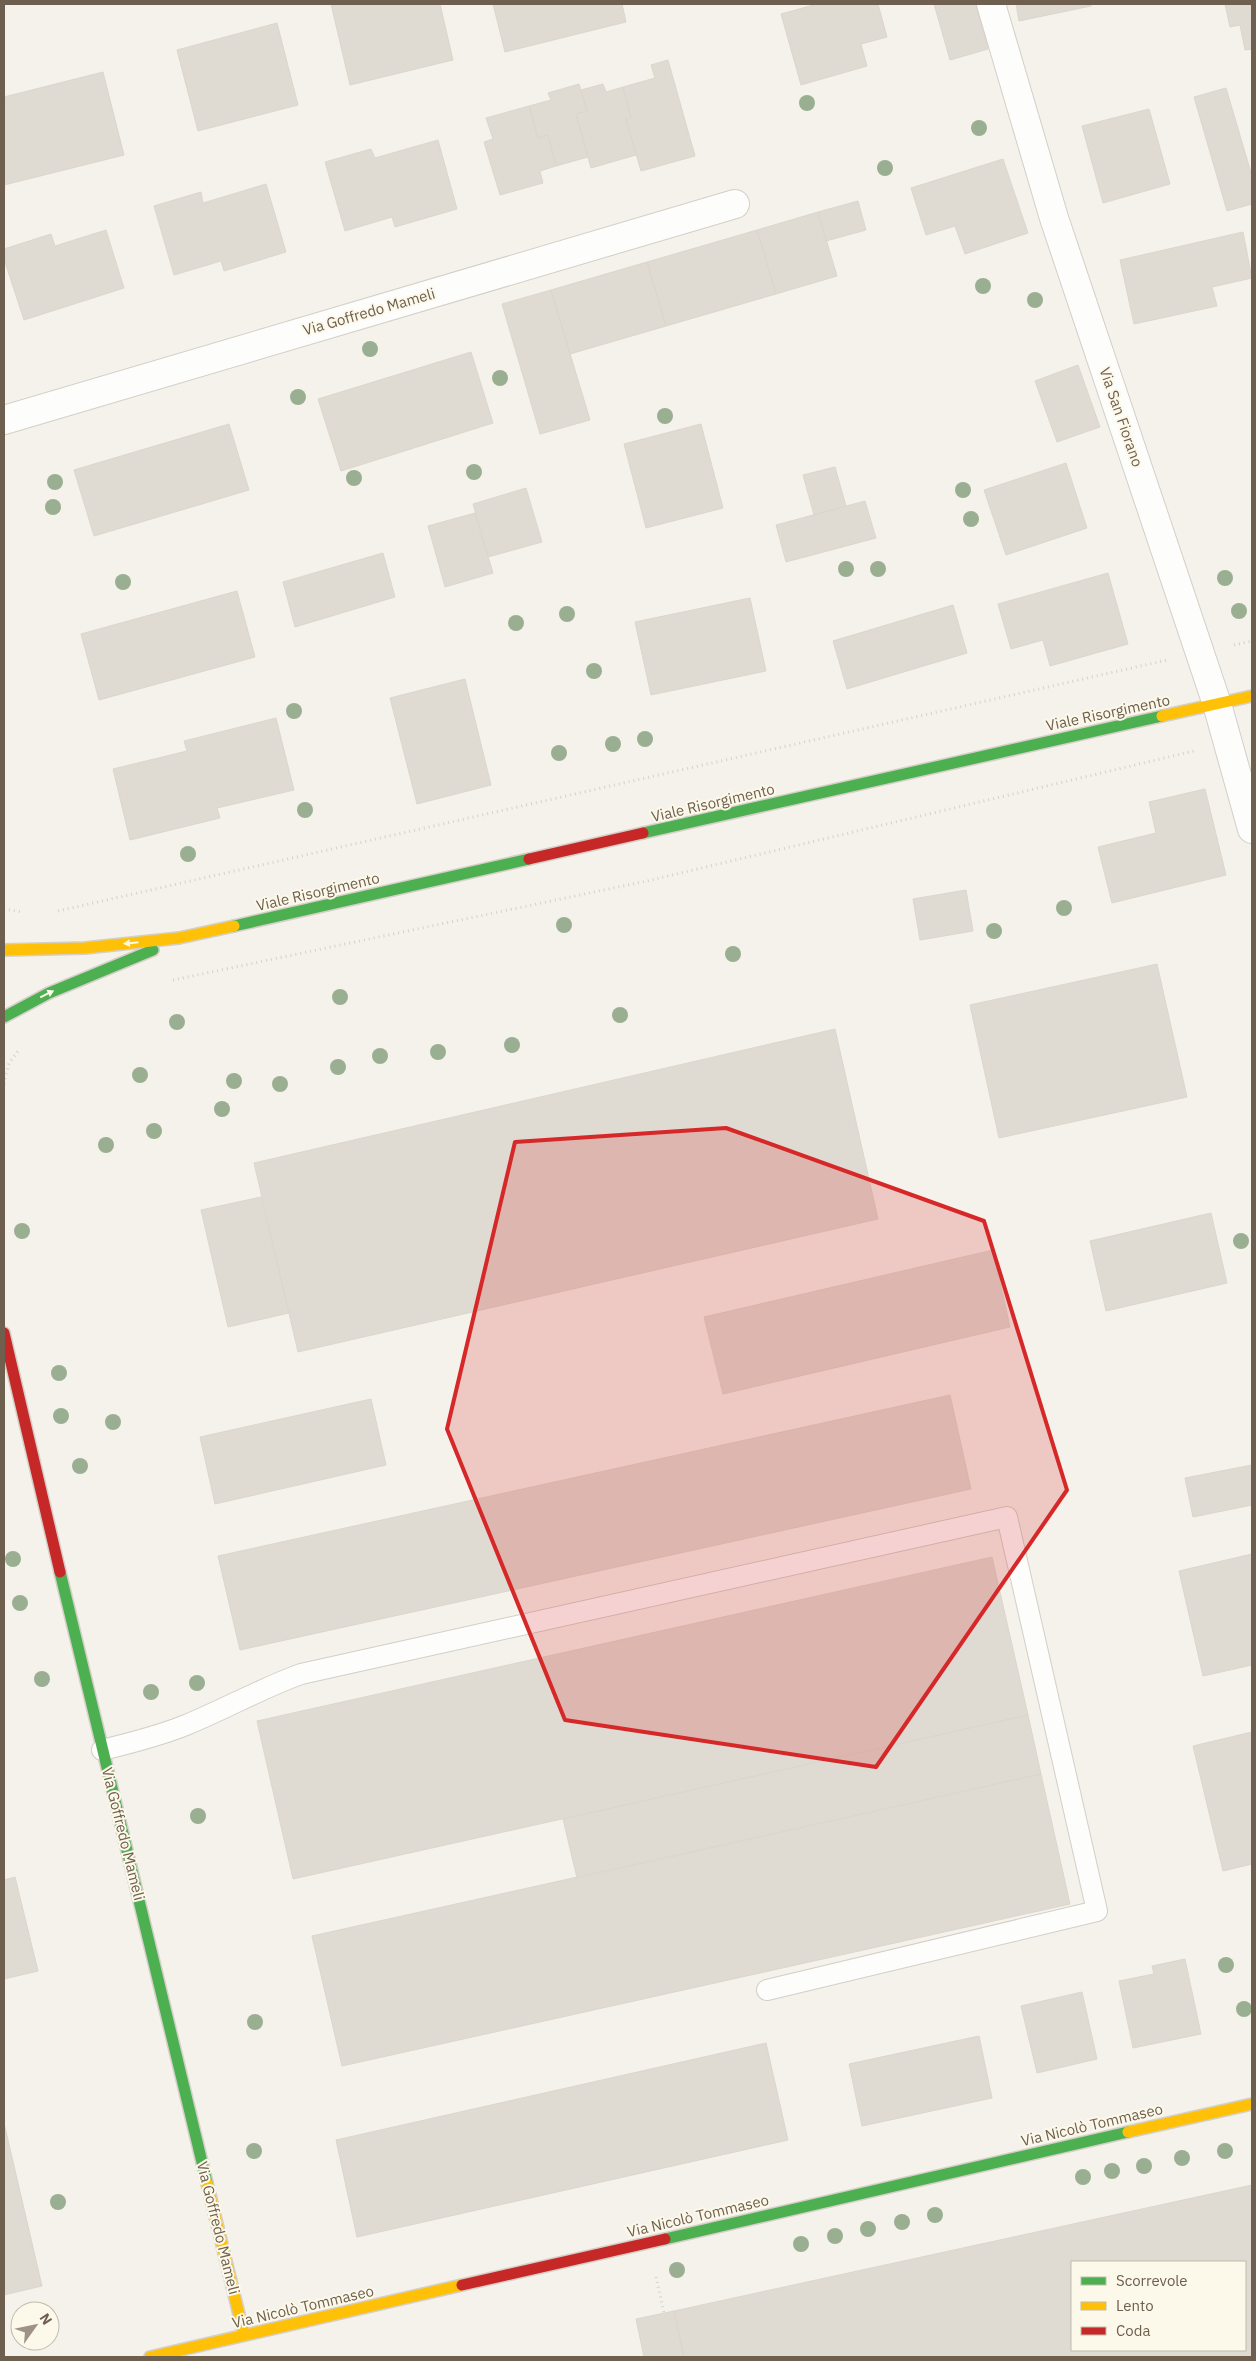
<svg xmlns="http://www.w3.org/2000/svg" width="1256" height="2361" font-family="'IBM Plex Sans',sans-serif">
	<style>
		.building { fill: #dfdad2; stroke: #dcd6cd; fill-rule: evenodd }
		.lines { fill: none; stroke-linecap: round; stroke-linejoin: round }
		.lane-casing { stroke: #d3cfc8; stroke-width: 22 }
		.street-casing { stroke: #d3cfc8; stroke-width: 30 }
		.fast-casing { stroke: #d4cfc8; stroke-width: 14 }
		.slow-casing { stroke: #d4cfc8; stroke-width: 14 }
		.jam-casing { stroke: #d4cfc8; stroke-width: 14 }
		.path { stroke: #d6d1cb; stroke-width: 3; stroke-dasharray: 1 4; stroke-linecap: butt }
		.lane { stroke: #fdfdfc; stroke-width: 20 }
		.street { stroke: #fdfdfc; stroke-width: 28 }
		.fast { stroke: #4caf50; stroke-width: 11 }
		.slow { stroke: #ffc107; stroke-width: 11 }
		.jam { stroke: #c62828; stroke-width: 11 }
		.tree { fill: #9aaf92 }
		.oneway { fill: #fcf8ea }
		.marked { fill: #d62828; fill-opacity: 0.2; stroke: #d62828; stroke-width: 4; stroke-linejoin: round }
		.labels { text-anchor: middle; stroke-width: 4; stroke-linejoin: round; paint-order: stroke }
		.street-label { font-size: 15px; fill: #6e5f4e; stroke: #fcf8ea }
	</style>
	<rect width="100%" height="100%" fill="#f4f2ea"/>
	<!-- building -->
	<path class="building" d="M331,4H440L453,60L350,85Z
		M493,4H622L626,22L505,52Z
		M817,4H878L887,37L861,44L867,66L801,85L781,14Z
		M934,4H976L988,49L950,60Z
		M1016,4H1091V6L1019,21Z
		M1225,4H1252V49L1245,50L1240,25L1230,27Z
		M277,23L298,105L198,131L177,50Z
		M668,60L695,156L641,171L626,119L631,118L623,87L655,78L651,65Z
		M103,72L124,155L4,185V97Z
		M579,84L587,111L576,114L588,157L556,166L548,135L538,138L529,106L551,100L548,93Z
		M603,84L606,92L623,87L631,118L626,119L636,155L591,168L576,114L587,111L581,90Z
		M1226,88L1252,176V204L1227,211L1194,97Z
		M529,106L538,138L548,135L556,166L540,171L543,183L500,195L484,142L493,139L486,118Z
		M1149,109L1170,184L1103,203L1082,126Z
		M438,140L457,209L395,227L392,217L345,231L325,162L371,149L375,158Z
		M1003,159L1028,233L965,254L955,226L926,235L911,188Z
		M266,184L286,252L224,271L221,261L174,275L154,206L201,192L203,203Z
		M858,201L866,230L826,241L818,212Z
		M818,212L837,276L776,294L757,230Z
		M106,230L124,288L24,320L4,259V249L51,234L55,246Z
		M757,230L776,294L666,326L647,262Z
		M1243,232L1252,278L1212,287L1217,306L1134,324L1120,260Z
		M647,262L666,326L570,354L551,290Z
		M551,290L590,420L540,434L502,304Z
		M471,352L493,423L341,471L318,399Z
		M1078,365L1100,427L1057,442L1035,381Z
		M229,424L249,490L94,536L74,470Z
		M701,424L723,508L646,528L624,444Z
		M1066,463L1087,528L1006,555L984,490Z
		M835,467L846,506L814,515L803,475Z
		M526,488L542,542L488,557L473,504Z
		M865,501L876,538L786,562L776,525Z
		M475,513L493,573L445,587L428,526Z
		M383,553L395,597L295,627L283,582Z
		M1108,573L1128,644L1050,666L1043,640L1011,649L998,604Z
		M237,591L255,657L99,700L81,634Z
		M750,598L766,671L651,695L635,622Z
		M953,605L967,653L847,689L833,641Z
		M465,679L491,785L417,804L390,698Z
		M276,718L294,790L217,808L220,818L130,840L113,769L187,751L184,741Z
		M1205,789L1226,875L1112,903L1098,847L1156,833L1149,802Z
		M966,890L973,931L920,940L913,899Z
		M1157,964L1187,1097L999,1138L970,1005Z
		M835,1029L878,1219L298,1352L254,1163Z
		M261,1197L289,1313L228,1327L201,1210Z
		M1211,1213L1227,1283L1106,1311L1090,1241Z
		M993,1250L1010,1327L723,1394L704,1317Z
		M950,1395L971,1489L240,1650L218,1556Z
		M371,1399L386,1465L215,1504L200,1437Z
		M1252,1465V1505L1193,1517L1185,1478Z
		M1252,1554V1665L1203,1676L1179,1571Z
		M992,1557L1028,1715L293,1879L257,1721Z
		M1028,1715L1041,1774L577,1878L563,1819Z
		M1252,1732V1864L1223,1871L1193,1746Z
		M1041,1774L1070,1904L342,2066L312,1936Z
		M15,1877L38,1971L4,1979V1880Z
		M1185,1959L1201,2034L1133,2048L1119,1981L1154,1974L1152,1966Z
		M1082,1992L1097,2059L1037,2073L1021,2006Z
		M979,2036L992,2098L862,2126L849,2064Z
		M766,2043L788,2140L357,2237L336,2140Z
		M4,2123L42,2286L4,2295Z
		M1252,2185V2357H684L674,2311ZM1072,2262H1245V2350H1072Z
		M674,2311L684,2357H644L636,2319Z"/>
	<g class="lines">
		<!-- lane casing -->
		<g class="lane-casing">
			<path id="lane" d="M102,1750C131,1743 159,1736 186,1725C225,1709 262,1688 301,1674L1007,1517L1097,1911L767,1990"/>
		</g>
		<!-- street casing -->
		<g class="street-casing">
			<path id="street" d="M991,4L1054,218L1217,704L1252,829
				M4,420L735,204"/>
		</g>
		<!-- fast casing -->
		<g class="fast-casing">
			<path id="fast" d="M643,833L1162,716
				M234,926L529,859
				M4,1017L49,993L153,950
				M60,1572L207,2183
				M665,2239L1128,2132"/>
		</g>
		<!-- slow casing -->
		<g class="slow-casing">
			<path id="slow" d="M1162,716L1252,696
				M4,950L85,948L179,938L234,926
				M1128,2132L1252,2104
				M207,2183L244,2335
				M150,2357L462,2285"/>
		</g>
		<!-- jam casing -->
		<g class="jam-casing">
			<path id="jam" d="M529,859L643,833
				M4,1333L60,1572
				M462,2285L665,2239"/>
		</g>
		<!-- path -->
		<path class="path" d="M1234,645L1252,641
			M4,909L22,912
			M58,911L1167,660
			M173,980L647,881L1194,751
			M4,1084L9,1063L18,1051
			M656,2277L664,2313"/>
		<!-- lane -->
		<use href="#lane" class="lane"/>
		<!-- street -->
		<use href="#street" class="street"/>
		<!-- fast -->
		<use href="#fast" class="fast"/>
		<!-- slow -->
		<use href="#slow" class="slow"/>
		<!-- jam -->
		<use href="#jam" class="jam"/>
	</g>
	<!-- trees -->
	<g class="tree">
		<circle cx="807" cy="103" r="8"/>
		<circle cx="979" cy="128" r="8"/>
		<circle cx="885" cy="168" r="8"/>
		<circle cx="983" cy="286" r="8"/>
		<circle cx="1035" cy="300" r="8"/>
		<circle cx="370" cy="349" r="8"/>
		<circle cx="500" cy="378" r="8"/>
		<circle cx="298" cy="397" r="8"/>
		<circle cx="665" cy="416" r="8"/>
		<circle cx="474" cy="472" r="8"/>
		<circle cx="354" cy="478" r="8"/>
		<circle cx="55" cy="482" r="8"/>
		<circle cx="963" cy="490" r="8"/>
		<circle cx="53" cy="507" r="8"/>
		<circle cx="971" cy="519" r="8"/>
		<circle cx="846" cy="569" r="8"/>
		<circle cx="878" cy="569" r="8"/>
		<circle cx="1225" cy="578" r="8"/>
		<circle cx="123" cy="582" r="8"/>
		<circle cx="1239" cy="611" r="8"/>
		<circle cx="567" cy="614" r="8"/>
		<circle cx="516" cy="623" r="8"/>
		<circle cx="594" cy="671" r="8"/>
		<circle cx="294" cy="711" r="8"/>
		<circle cx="645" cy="739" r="8"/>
		<circle cx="613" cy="744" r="8"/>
		<circle cx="559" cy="753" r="8"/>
		<circle cx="305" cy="810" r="8"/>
		<circle cx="188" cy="854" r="8"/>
		<circle cx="1064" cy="908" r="8"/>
		<circle cx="564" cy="925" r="8"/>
		<circle cx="994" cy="931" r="8"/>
		<circle cx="733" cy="954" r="8"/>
		<circle cx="340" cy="997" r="8"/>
		<circle cx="620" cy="1015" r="8"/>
		<circle cx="177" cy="1022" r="8"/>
		<circle cx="512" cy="1045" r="8"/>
		<circle cx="438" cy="1052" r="8"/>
		<circle cx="380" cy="1056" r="8"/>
		<circle cx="338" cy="1067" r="8"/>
		<circle cx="140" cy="1075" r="8"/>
		<circle cx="234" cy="1081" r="8"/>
		<circle cx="280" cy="1084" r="8"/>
		<circle cx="222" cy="1109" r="8"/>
		<circle cx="154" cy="1131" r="8"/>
		<circle cx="106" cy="1145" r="8"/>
		<circle cx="22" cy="1231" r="8"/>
		<circle cx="1241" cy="1241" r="8"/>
		<circle cx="59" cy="1373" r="8"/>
		<circle cx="61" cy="1416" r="8"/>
		<circle cx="113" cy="1422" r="8"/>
		<circle cx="80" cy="1466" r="8"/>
		<circle cx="13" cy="1559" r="8"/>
		<circle cx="20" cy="1603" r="8"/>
		<circle cx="42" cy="1679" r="8"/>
		<circle cx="197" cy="1683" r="8"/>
		<circle cx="151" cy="1692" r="8"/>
		<circle cx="198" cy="1816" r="8"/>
		<circle cx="1226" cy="1965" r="8"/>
		<circle cx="1244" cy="2009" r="8"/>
		<circle cx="255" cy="2022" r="8"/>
		<circle cx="254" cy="2151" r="8"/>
		<circle cx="1225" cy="2151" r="8"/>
		<circle cx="1182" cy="2158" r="8"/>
		<circle cx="1144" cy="2166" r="8"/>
		<circle cx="1112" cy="2171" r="8"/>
		<circle cx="1083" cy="2177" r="8"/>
		<circle cx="58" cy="2202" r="8"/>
		<circle cx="935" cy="2215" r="8"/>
		<circle cx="902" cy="2222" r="8"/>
		<circle cx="868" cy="2229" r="8"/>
		<circle cx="835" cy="2236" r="8"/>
		<circle cx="801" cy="2244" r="8"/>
		<circle cx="677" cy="2270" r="8"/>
	</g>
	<!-- one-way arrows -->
	<defs><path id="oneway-solid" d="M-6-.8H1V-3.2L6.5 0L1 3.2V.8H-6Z" transform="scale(1.25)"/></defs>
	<g class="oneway">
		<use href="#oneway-solid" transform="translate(131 943) rotate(174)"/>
		<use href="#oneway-solid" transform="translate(47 994) rotate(-26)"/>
	</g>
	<!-- marked area -->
	<path class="marked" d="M726,1128L984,1221L1067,1490L876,1767L565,1720L447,1429L515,1142Z"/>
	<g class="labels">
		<!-- street labels -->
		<g class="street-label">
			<text transform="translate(369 312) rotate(-16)" y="5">Via Goffredo Mameli</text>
			<text transform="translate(1121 417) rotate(71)" y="5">Via San Fiorano</text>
			<text transform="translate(1108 713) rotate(-12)" y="5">Viale Risorgimento</text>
			<text transform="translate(713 803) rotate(-13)" y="5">Viale Risorgimento</text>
			<text transform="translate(318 892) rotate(-13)" y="5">Viale Risorgimento</text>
			<text transform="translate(123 1834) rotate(76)" y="5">Via Goffredo Mameli</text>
			<text transform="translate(1092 2125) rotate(-13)" y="5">Via Nicolò Tommaseo</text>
			<text transform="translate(698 2216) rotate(-13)" y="5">Via Nicolò Tommaseo</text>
			<text transform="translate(218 2228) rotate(76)" y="5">Via Goffredo Mameli</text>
			<text transform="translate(303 2307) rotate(-13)" y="5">Via Nicolò Tommaseo</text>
		</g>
	</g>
	<!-- border -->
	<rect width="1256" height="2361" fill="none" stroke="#6e5f4e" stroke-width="10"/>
	<!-- legend -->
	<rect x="1071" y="2261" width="175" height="90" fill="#fcf8ea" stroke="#c3bbac"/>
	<rect x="1081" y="2277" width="25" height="8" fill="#4caf50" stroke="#c3bbac"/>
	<text x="1116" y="2286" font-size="15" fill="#6e5f4e">Scorrevole</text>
	<rect x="1081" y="2302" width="25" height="8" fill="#ffc107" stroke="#c3bbac"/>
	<text x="1116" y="2311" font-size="15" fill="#6e5f4e">Lento</text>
	<rect x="1081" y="2327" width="25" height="8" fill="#c62828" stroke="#c3bbac"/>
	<text x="1116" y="2336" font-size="15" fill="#6e5f4e">Coda</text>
	<!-- north arrow -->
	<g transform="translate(35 2326) rotate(57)"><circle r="24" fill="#fcf8ea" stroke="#c3bbac"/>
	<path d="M0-4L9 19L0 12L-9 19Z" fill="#9d9285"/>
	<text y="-8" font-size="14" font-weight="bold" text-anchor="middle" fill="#6e5f4e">N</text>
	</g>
</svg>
